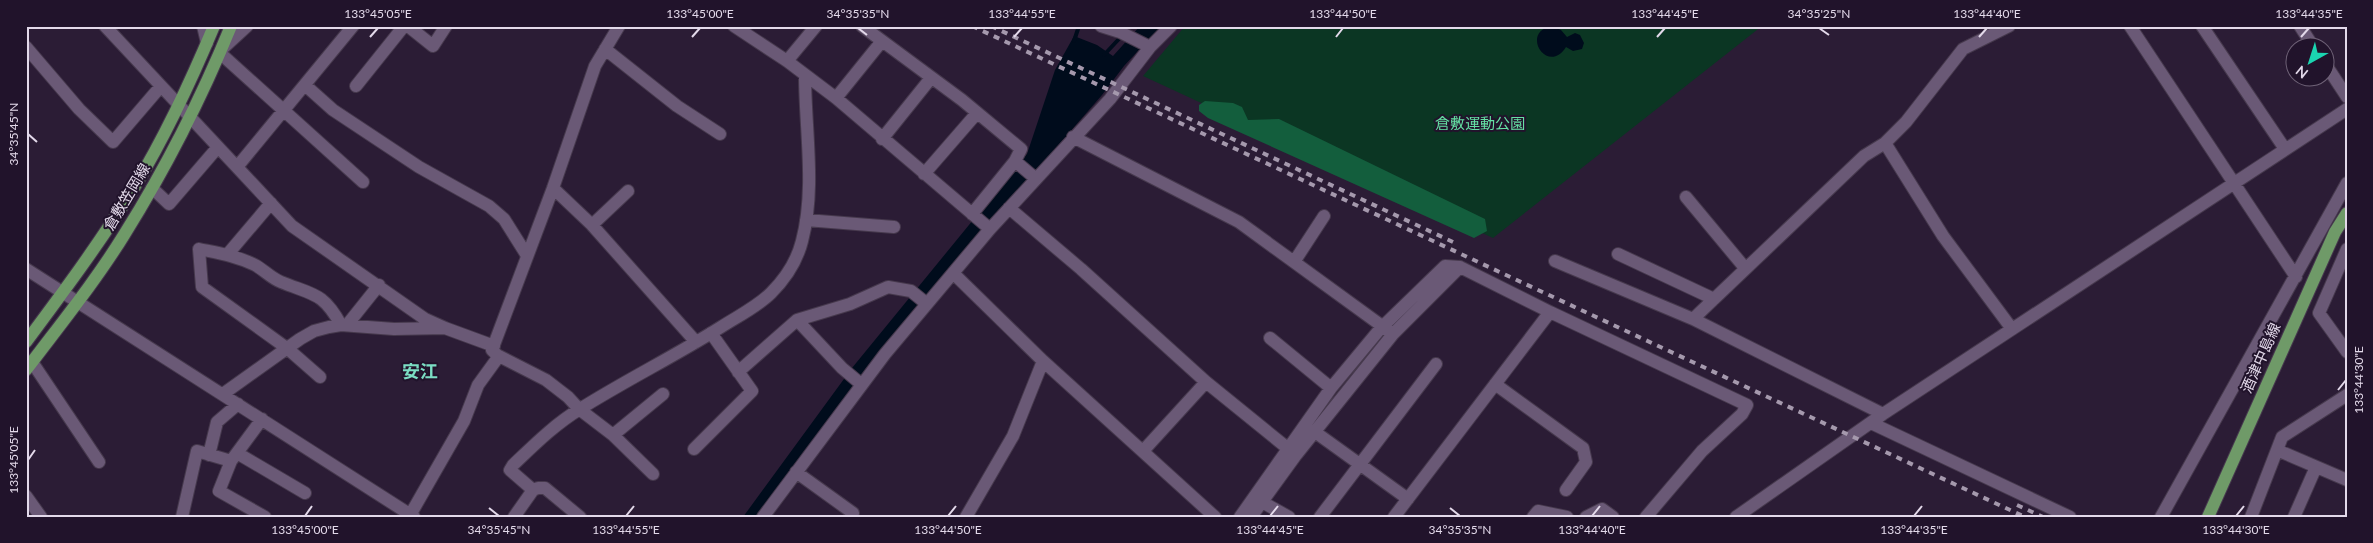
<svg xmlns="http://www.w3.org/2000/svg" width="2373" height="543" font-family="Lato,'Noto Sans JP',sans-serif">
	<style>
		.green { fill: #0b3623 }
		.forest { fill: #135e3d }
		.water { fill: #000c1c }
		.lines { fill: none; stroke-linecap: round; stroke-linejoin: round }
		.stream { stroke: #000c1c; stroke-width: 4 }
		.minor-casing { stroke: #46394d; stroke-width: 14 }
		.major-casing { stroke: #46394d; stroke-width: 14 }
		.minor { stroke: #6a5976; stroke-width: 12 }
		.major { stroke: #6f9a68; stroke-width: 12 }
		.rail { stroke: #a599ad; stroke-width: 4; stroke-dasharray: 6 6; stroke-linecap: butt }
		.ticks { fill: none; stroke: #e3d9ea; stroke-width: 2 }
		.labels { text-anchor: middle; stroke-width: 4; stroke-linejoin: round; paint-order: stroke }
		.park-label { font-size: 15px; fill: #65e0a4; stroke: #21132b }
		.street-label { font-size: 15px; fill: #e3d9ea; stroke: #21132b }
		.quarter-label { font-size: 18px; font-weight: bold; fill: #7bddc3; stroke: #21132b }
		.neatline { fill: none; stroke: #e3d9ea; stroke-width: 2 }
		.ticks-label { font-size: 12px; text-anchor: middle; fill: #e3d9ea }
	</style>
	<rect width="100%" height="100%" fill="#2b1c35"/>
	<!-- green -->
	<path class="green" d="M1185,26H1762L1493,238L1143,76Z"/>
	<!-- forest -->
	<path class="forest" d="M1205,101L1233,103L1242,107L1248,120L1279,119L1485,219L1487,231L1474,238L1208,118L1199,111V105Z"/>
	<!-- water -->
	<path class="water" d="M1140,26H1161L1124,66L1102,95L921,303L861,375L757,517H743L852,368L1027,154L1055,70L1074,36L1097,45L1113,56Z
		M1552,26L1561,30L1567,37L1575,33L1580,35L1584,43L1582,49L1573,51L1566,47C1548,76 1519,32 1552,26Z"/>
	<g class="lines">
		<!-- stream -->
		<path class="stream" d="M1074,41L1079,26
			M1104,55L1131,26"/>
		<!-- minor casing -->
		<g class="minor-casing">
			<path id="minor" d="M105,26L292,226L425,319L445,328
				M203,26L207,43
				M408,26L433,46L446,26
				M619,26L595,66L553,188L492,350L497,355L546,380L568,397L579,409L613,435L653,474
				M734,26L787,61L836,98L990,229
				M862,26L962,100L1021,149L1015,161L972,214
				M1101,26L1120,32L1150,47
				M2130,26L2296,277
				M2202,26L2285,149
				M2300,26L2314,48
				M26,47L79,109L113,142L161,86
				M222,49L247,26
				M605,49L677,106L720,134
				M220,53L363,182
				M787,61L816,26
				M2326,65L2347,97
				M305,85L333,110L419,167L489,206L504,219L526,254
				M356,86L404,26
				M836,98L882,41
				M1073,137L1239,222L1393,334
				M882,139L931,78
				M1885,143L1943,236L2012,329
				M1015,161L1035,178
				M237,167L353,26
				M924,174L977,113
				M152,188L169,204L218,147
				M553,188L592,225L696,342
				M1686,197L1745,268
				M1009,208L1081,269L1206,382L1296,455
				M806,220L894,227
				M592,225L628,191
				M2347,249L2319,313L2347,352
				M1618,254L1714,299
				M227,255L271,203
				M1555,261L1693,319
				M1294,262L1324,216
				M26,269L414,517
				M953,273L1043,361L1215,517
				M1550,312L1747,405L1742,414L1702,451L1646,517
				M797,320L850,304L888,287L911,291L927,304
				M347,325L379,285
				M1270,338L1331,388
				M32,362L99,462
				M738,372L797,320L842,368L861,384
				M320,377L288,349L202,287L199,249C218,253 237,256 255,265C264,270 271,278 281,282C313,295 323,292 341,325
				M1495,384L1583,448L1586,462L1566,490
				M223,394L300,339L314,331L329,327L341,325L394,329L445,328L494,346
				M1883,414L1693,319L1864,156L1885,143L1906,122L1963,49L2009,26
				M262,419L231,461L219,491L265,517
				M1871,423L2070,517
				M1315,432L1408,499
				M613,435L663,394
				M694,449L752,391L711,333
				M2277,450L2347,480
				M1143,451L1206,382
				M237,453L305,493
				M209,455L217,422L238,404
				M796,472L853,513L852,517
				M533,490L538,488H545L580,517
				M26,496L41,517
				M1262,502L1289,517
				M182,517L197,451L231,461
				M409,517L464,421L478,385L499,356
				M514,517L533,490L510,470L513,465C534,445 555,424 580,409C626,380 675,356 721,327C738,316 757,307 771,293C786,278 797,261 802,241C816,188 805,129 805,75
				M763,517L885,354L990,229L1110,99L1150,47L1171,26
				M966,517L1013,436L1043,361
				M1240,517L1331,388L1380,329L1445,266L1460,267
				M1251,517L1296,455L1393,334L1460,267L1550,312L1394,517
				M1320,517L1436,364
				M1533,517L1538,511L1567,517
				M1586,517L1602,509L1613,517
				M1736,517L1883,414L2347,109
				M2161,517L2347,183
				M2251,517L2282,437L2347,395
				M2294,517L2316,467"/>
		</g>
		<!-- major casing -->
		<g class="major-casing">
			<path id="major" d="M26,342C64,291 102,240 135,186C166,135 191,81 214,26
				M26,370C59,326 95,282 124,235C166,168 201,99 231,26
				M2208,517L2335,232L2347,213"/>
		</g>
		<!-- minor -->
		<use href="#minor" class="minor"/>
		<!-- major -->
		<use href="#major" class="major"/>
		<!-- rail -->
		<path class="rail" d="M972,26L2025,517
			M991,26L1453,242
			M2017,505L2043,517"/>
	</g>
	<!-- ticks -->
	<path class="ticks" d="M858,28L867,35M1819,28L1829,35M370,37L378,28M692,37L700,28M1014,37L1022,28M1336,37L1343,28M1657,37L1665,28M1979,37L1987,28M2301,37L2309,28M28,134L37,142M2338,390L2346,380M28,460L35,450M489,508L499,516M1450,508L1460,516M305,516L312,506M626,516L634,506M948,516L956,506M1270,516L1278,506M1592,516L1600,506M1914,516L1922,506M2236,516L2244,506"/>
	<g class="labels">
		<!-- park labels -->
		<g class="park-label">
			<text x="1480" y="129">倉敷運動公園</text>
		</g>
		<!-- street labels -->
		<g class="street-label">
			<text transform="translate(127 197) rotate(-59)" y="5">倉敷笠岡線</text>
			<text transform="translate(2261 358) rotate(-66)" y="5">酒津中島線</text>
		</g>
		<!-- quarter labels -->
		<g class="quarter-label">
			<text x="420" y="378">安江</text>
		</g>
	</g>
	<!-- border -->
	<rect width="2373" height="543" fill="none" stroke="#21132b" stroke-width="55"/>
	<!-- north arrow -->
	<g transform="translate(2310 62) rotate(219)"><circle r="24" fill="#21132b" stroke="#6f6277"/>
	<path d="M0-4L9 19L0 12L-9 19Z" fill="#1bd5b1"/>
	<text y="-8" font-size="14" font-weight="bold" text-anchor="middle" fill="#e3d9ea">N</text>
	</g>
	<rect x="28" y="28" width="2318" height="488" class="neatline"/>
	<g class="ticks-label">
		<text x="378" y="18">133°45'05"E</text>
		<text x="700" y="18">133°45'00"E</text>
		<text x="858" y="18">34°35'35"N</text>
		<text x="1022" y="18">133°44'55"E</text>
		<text x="1343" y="18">133°44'50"E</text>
		<text x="1665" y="18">133°44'45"E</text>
		<text x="1819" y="18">34°35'25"N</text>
		<text x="1987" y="18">133°44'40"E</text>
		<text x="2309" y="18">133°44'35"E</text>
		<text transform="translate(14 134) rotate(-90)" y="4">34°35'45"N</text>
		<text transform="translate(2359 380) rotate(-90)" y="4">133°44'30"E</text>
		<text transform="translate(14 460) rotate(-90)" y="4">133°45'05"E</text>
		<text x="305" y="534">133°45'00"E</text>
		<text x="499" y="534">34°35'45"N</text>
		<text x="626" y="534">133°44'55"E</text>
		<text x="948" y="534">133°44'50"E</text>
		<text x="1270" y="534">133°44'45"E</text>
		<text x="1460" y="534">34°35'35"N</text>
		<text x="1592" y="534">133°44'40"E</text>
		<text x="1914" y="534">133°44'35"E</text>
		<text x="2236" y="534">133°44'30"E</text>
	</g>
</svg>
